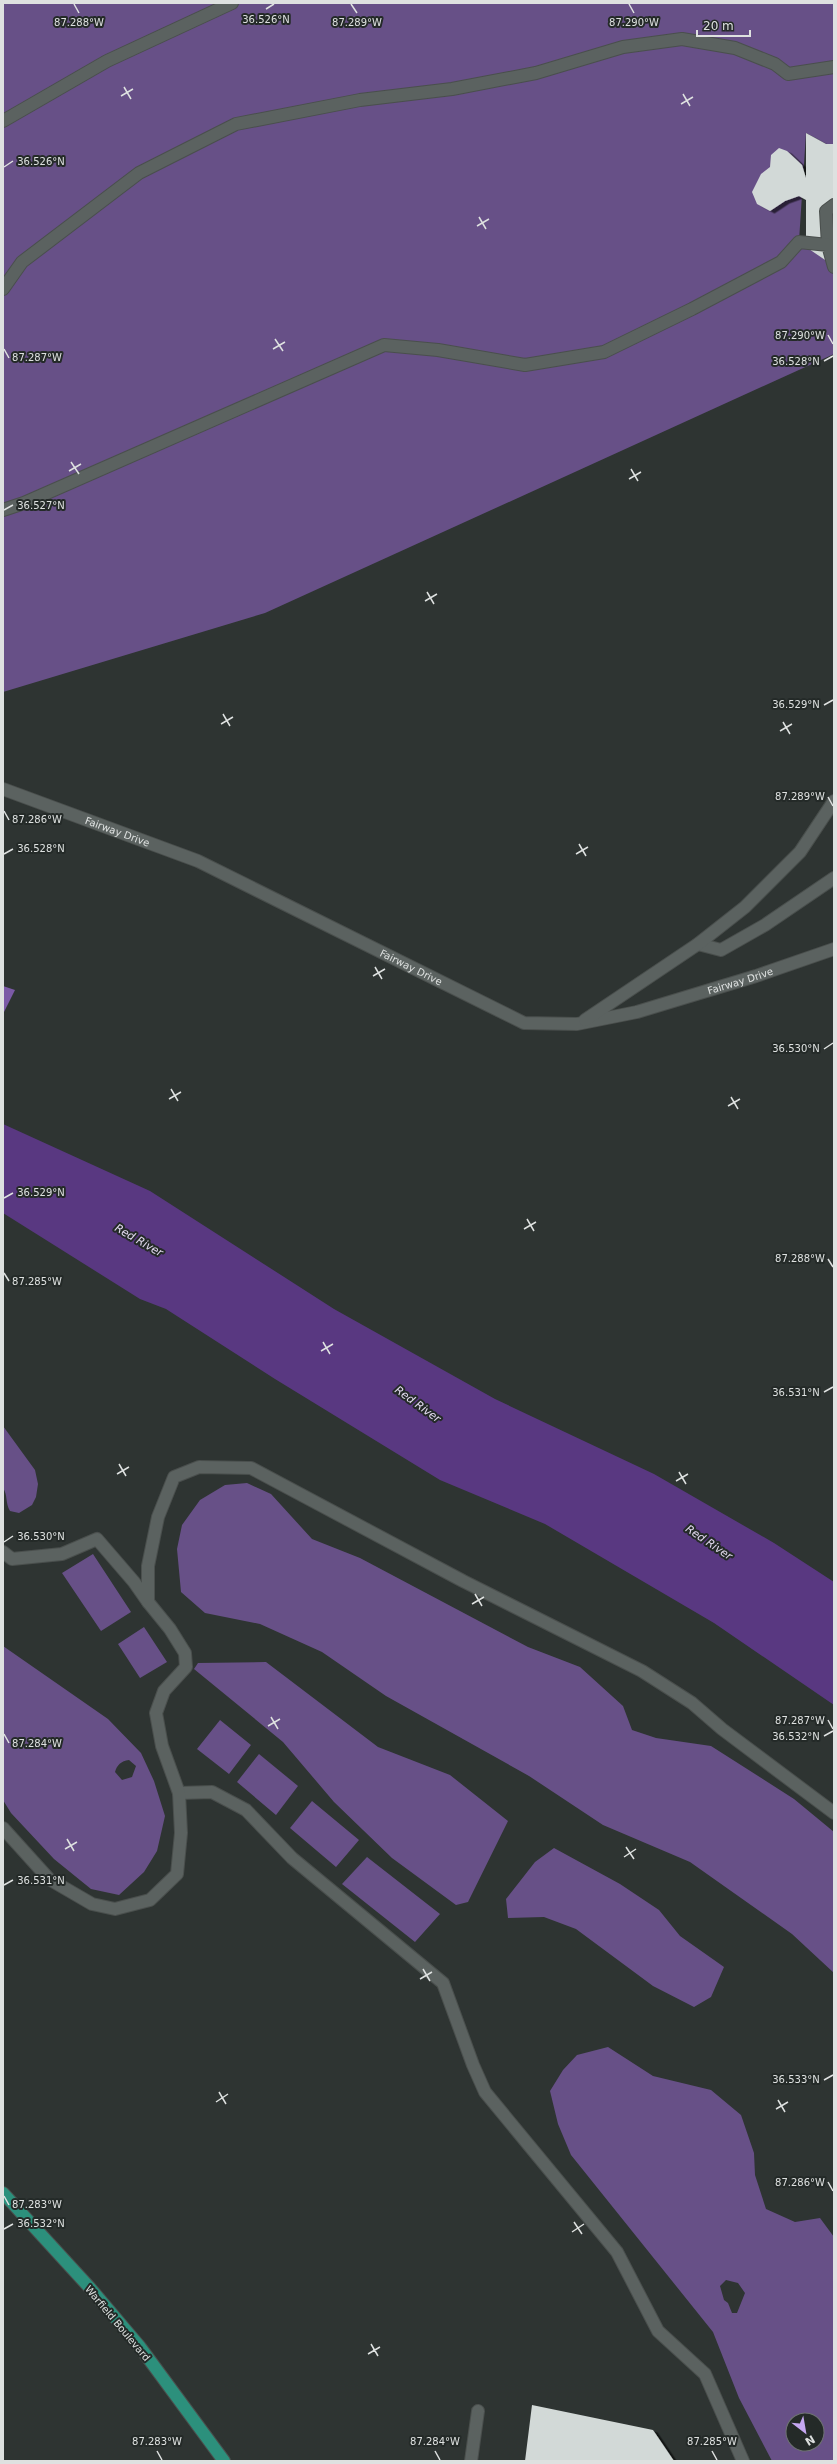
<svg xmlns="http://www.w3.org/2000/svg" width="837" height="2464" font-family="'DejaVu Sans',sans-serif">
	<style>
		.green { fill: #675087; fill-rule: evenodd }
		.forest { fill: #7b5aa6 }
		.water { fill: #593881 }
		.building { fill: #d2d9d7; filter: url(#shadow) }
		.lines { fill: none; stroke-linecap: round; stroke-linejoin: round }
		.minor-casing { stroke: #4a4f4d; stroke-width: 14 }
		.major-casing { stroke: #4a4f4d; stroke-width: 14 }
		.minor { stroke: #5b6260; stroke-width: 12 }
		.major { stroke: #2c907c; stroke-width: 12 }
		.ticks { fill: none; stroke: #dee1e0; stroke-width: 1.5 }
		.labels { text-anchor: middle; stroke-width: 4; stroke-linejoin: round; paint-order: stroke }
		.street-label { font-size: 10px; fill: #dee1e0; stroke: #242a28 }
		.water-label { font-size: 11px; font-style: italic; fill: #e2daef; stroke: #242a28 }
		.ticks-label { font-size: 10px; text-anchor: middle; fill: #dee1e0; stroke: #242a28; stroke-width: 4; stroke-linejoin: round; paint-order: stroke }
	</style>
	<defs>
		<filter id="shadow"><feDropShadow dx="4.5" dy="2.5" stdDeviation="0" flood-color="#0009"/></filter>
	</defs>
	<rect width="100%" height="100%" fill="#2e3432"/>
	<!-- green -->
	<path class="green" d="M3,3H834V144H826L806,133L799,241L828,245L834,267V354L265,613L3,692Z
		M3,1426L35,1470L38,1484L36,1497L32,1505L19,1513L10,1511C5,1503 8,1495 3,1488Z
		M247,1483L271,1494L312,1539L360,1558L528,1647L580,1667L623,1706L632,1730L656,1738L711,1746L794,1799L834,1832V1973L792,1934L690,1862L603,1825L529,1776L386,1696L322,1652L260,1624L205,1613L181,1592L177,1549L182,1525L200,1500L225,1485Z
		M93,1554L131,1612L101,1631L62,1573Z
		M144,1627L167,1662L140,1678L118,1644Z
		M3,1646L108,1719L141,1753L154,1781L165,1816L157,1851L144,1872L119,1895L91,1889L54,1859L11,1813L3,1800ZM129,1760L136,1766L132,1777L122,1780L115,1772C117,1765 121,1761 129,1760Z
		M266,1662L378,1747L450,1775L508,1821L468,1902L456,1905L392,1858L334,1802L283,1742L194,1669L198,1663Z
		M220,1720L251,1745L229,1774L197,1749Z
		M259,1754L298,1786L276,1815L237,1782Z
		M312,1801L359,1840L336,1867L290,1828Z
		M554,1848L620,1884L659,1910L680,1936L724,1967L711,1997L694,2007L653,1986L576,1929L544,1917L508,1918L506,1899L535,1862Z
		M367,1857L440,1914L415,1942L342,1884Z
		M608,2047L653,2076L711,2090L741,2115L754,2153L755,2175L766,2209L795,2222L820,2218L834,2237V2461H772L739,2398L713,2332L571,2155L558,2124L550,2091L563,2070L577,2055ZM726,2280L738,2283L745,2293L737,2313H732L728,2303L724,2300L720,2286ZM793,2420H817V2444H793Z"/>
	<!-- forest -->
	<path class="forest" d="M3,986L15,990L3,1014Z"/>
	<!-- water -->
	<path class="water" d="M3,1124L150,1191L334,1309L495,1399L654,1474L774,1543L834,1582V1705L714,1623L545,1524L440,1480L275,1379L166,1309L140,1299L3,1213Z"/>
	<!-- building -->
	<path class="building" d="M806,133L826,144H834V266L806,247V200L799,196L785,201L770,211L757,204L752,192L761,174L770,167L771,155L779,148L787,151L802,165L806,178Z
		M532,2405L653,2430L674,2461H525Z"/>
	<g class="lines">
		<!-- minor casing -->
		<g class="minor-casing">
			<g id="minor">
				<path d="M3,121L107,61L232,3"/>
				<path d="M828,245L826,211L834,205"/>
				<path d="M3,289L22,262L139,173L236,124L360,100L452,89L536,73L623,47L682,39L735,48L775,64L788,74L834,67"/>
				<path d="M3,510L24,503L384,345L438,350L525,365L604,352L692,309L781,262L799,242L828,245L834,267"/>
				<path id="s1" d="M3,789L198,861L524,1023L577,1024L637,1012L756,976L834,949"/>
				<path d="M698,944L721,950L765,925L834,878"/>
				<path d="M585,1020L698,944L745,907L800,852L834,801"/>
				<path d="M3,1552L12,1559L62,1554L97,1539L134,1582L148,1602"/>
				<path d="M179,1793L212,1792L246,1810L292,1858L443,1983L473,2065L485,2092L617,2252L658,2331L705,2374L743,2461"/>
				<path d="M3,1828L49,1879L92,1904L115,1909L150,1900L177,1874L181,1833L179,1793L162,1746L156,1713L164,1691L186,1667L185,1653L170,1629L148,1602V1566L158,1517L174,1477L199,1467L251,1468L463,1581L642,1671L692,1703L722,1729L834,1813"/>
				<path d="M471,2461L478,2411"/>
			</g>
		</g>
		<!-- major casing -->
		<g class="major-casing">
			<path id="major" d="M3,2193L90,2288L140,2347L224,2461"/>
		</g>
		<!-- minor -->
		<use href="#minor" class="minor"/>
		<!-- major -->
		<use href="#major" class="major"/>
	</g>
	<!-- ticks -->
	<path class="ticks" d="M74,4L79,13M351,4L357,13M629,4L634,13M266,9L274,4M124,87L131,99M683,94L690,106M121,96L133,89M681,104L693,97M4,167L13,161M479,217L486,229M477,226L489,219M828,335L833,344M275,339L283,351M4,349L9,358M273,349L285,342M824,361L833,356M71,462L79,474M631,469L638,481M69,471L81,464M629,479L641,472M4,510L13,505M427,592L434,604M425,601L437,594M824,705L833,700M223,714L230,726M783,722L790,734M221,724L233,717M780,731L792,724M828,797L833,806M4,811L9,820M579,844L586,856M4,854L13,849M576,854L588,847M375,967L382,979M373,976L385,969M824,1049L833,1043M171,1089L178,1101M731,1097L738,1109M169,1099L181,1092M728,1106L740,1099M4,1198L13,1193M527,1219L534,1231M524,1229L536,1222M828,1259L833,1267M4,1273L9,1281M323,1342L330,1354M321,1351L333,1344M824,1392L833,1387M119,1464L126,1476M679,1472L686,1484M117,1474L129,1467M676,1481L688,1474M4,1542L13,1536M475,1594L482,1606M472,1604L484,1597M271,1717L278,1729M828,1720L833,1729M268,1726L280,1719M4,1734L9,1743M824,1736L833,1731M67,1839L74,1851M626,1847L634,1859M65,1849L77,1842M624,1857L636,1849M4,1885L13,1880M423,1969L430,1981M420,1979L432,1972M824,2080L833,2075M219,2092L226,2104M778,2100L785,2112M216,2102L228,2094M776,2109L788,2102M828,2182L833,2191M4,2196L9,2205M574,2222L582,2234M4,2229L13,2224M572,2232L584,2224M371,2344L378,2356M368,2354L380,2347M157,2451L162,2460M435,2451L440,2460M712,2451L717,2460"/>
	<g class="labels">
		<!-- street labels -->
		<g class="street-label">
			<text dy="4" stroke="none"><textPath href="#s1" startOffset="122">Fairway Drive</textPath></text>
			<text dy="4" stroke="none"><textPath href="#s1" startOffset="446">Fairway Drive</textPath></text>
			<text dy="4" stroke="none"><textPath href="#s1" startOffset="794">Fairway Drive</textPath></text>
			<text transform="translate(118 2323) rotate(50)" y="4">Warfield Boulevard</text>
		</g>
		<!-- water labels -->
		<g class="water-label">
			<text transform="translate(139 1240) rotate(30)" y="4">Red River</text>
			<text transform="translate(418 1404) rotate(36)" y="4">Red River</text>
			<text transform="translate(709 1542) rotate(34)" y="4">Red River</text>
		</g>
	</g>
	<g class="ticks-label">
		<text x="266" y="23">36.526°N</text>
		<text x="79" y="26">87.288°W</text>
		<text x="357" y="26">87.289°W</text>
		<text x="634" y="26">87.290°W</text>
		<text x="41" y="165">36.526°N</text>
		<text x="800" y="339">87.290°W</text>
		<text x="37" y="361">87.287°W</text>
		<text x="796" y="365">36.528°N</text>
		<text x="41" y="509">36.527°N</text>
		<text x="796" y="708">36.529°N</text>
		<text x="800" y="800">87.289°W</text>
		<text x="37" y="823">87.286°W</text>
		<text x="41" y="852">36.528°N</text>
		<text x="796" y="1052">36.530°N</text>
		<text x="41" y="1196">36.529°N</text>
		<text x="800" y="1262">87.288°W</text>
		<text x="37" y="1285">87.285°W</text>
		<text x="796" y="1396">36.531°N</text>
		<text x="41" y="1540">36.530°N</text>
		<text x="800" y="1724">87.287°W</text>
		<text x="796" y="1740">36.532°N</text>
		<text x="37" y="1747">87.284°W</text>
		<text x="41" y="1884">36.531°N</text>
		<text x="796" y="2083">36.533°N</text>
		<text x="800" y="2186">87.286°W</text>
		<text x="37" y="2208">87.283°W</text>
		<text x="41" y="2227">36.532°N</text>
		<text x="157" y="2445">87.283°W</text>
		<text x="435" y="2445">87.284°W</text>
		<text x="712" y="2445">87.285°W</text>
	</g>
	<!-- border -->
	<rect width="837" height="2464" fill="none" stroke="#dee1e0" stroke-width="8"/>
	<!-- north arrow -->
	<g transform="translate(805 2432) rotate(149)"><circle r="19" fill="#242a28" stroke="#6e7372"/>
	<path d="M0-3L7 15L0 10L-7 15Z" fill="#c5a7f1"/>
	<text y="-6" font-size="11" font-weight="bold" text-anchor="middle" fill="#dee1e0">N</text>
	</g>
	<!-- scale -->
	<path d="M697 30v6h53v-6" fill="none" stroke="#dee1e0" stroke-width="2"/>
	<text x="703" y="30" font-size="12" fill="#dee1e0" stroke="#242a28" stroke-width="3" paint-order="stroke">20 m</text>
</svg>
